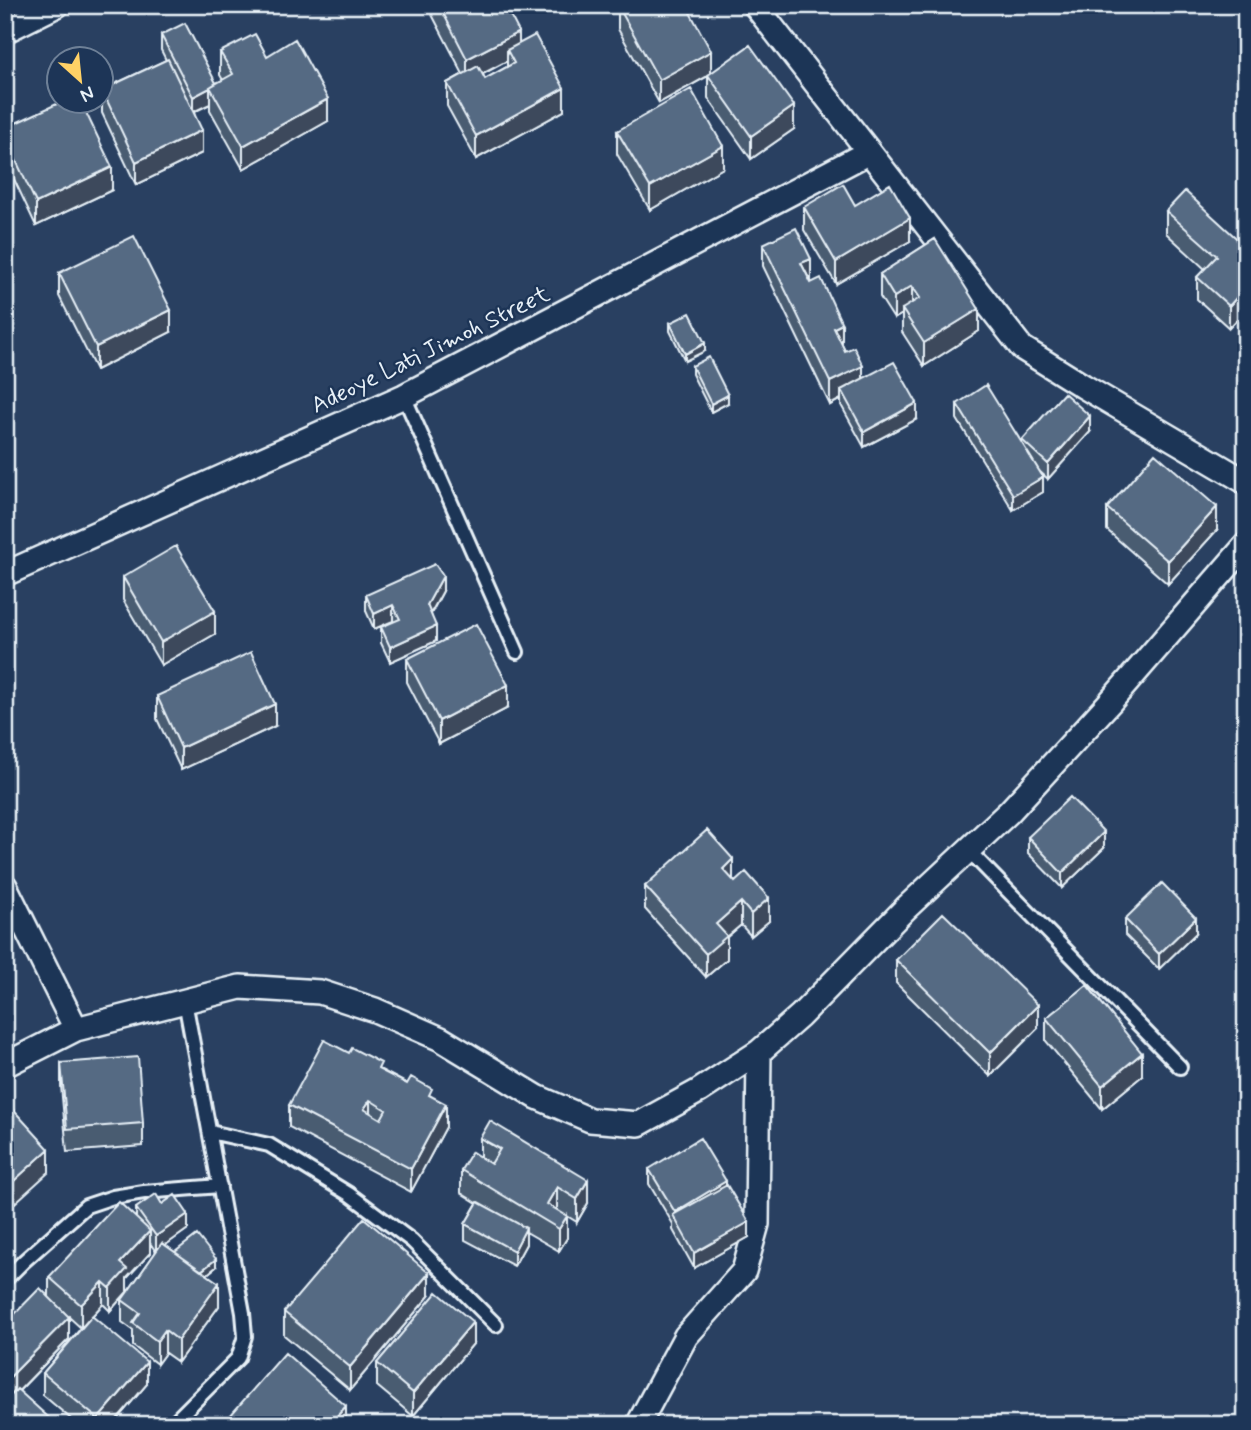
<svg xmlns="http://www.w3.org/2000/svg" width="1251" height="1430" font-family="Mynerve,sans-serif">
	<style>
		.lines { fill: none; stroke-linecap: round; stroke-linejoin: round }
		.lane-casing { stroke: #e8f1f8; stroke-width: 18 }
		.street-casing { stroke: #e8f1f8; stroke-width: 28 }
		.lane { stroke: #1d3557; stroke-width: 12 }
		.street { stroke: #1d3557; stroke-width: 23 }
		.wall { fill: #495b71; stroke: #e8f1f8; stroke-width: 2; fill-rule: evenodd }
		.shaded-wall { fill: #3c4a5c; stroke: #e8f1f8; stroke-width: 2 }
		.building { fill: #556a83; stroke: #e8f1f8; stroke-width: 2; fill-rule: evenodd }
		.labels { text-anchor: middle; stroke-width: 5; stroke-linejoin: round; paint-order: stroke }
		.street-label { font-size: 24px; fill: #e8f1f8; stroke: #1d3557 }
	</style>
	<rect width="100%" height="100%" fill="#294061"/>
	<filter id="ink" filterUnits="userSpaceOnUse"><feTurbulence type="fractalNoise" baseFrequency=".0143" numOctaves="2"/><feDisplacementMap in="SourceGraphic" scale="14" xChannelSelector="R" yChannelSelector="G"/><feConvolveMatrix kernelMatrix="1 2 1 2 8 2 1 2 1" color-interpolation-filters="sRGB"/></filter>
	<g filter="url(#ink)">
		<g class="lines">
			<!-- lane casing -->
			<g class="lane-casing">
				<path id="lane" d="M404,396L517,652
					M968,850L1180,1067
					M210,1132L269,1145L349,1194L412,1241L496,1325
					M5,1280L24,1261L86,1206L113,1197L144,1192L220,1186
					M171,1425L238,1358L245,1336L243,1313L185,1001"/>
			</g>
			<!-- street casing -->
			<g class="street-casing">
				<path id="street" d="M755,5L1022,348L1083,386L1246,482
					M5,31L57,5
					M5,574L404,396L869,152
					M5,886L76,1029
					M5,1065L76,1029L240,987L320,992L375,1010L441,1039L537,1097L590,1120L639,1124L699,1091L759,1052L800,1016L906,908L1009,812L1110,702L1246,545
					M638,1425L686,1336L744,1271L757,1224L759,1052"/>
			</g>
			<!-- lane -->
			<use href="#lane" class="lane"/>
			<!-- street -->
			<use href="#street" class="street"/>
		</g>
		<!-- wall -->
		<path class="wall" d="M427,5H505L519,44L564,111L476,159L447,106V83L463,74ZM507,61V67L485,79L483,74Z
			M618,6L711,72L794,129L751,159L708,98V76L659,103L618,29Z
			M161,35L216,83L223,80L220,75V52L267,56L328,121L243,169L210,110V104L194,112L202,153L136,185L102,113V90L166,60L161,50Z
			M5,128L112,190L36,226L5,160Z
			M617,131L723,168L650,210L617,154Z
			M855,205L910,241L836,284L804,230V207Z
			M1166,211L1246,247V310L1229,328L1197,299V277L1205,269L1166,233Z
			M935,239L979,331L924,366L902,332V314L894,319L880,297V274Z
			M763,244L811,282L845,351L863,378L917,419L864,447L841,405V399L830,405L763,266Z
			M59,273L171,332L96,370L59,296Z
			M670,323L705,351L685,361L670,331Z
			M692,366L728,403L711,412L692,374Z
			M957,404L1022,443V440L1090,432L1048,479L1039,471L1043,492L1013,510L957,419Z
			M1107,508L1217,530L1168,584L1107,530Z
			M123,577L215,634L161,665L123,600Z
			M443,591L431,614L436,641L390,662L381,643V627L394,622L393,621L374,629L366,611V595Z
			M407,659L508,708L439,744L407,682Z
			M157,696L275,726L181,770L157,719Z
			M1028,837L1104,848L1062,888L1028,853Z
			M733,881L769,921L751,936L741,925L727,937V959L706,977L645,909V886Z
			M1125,919L1196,933L1159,969L1125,935Z
			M896,960L1038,1028L990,1076L896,983Z
			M1046,1018L1142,1076L1102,1109L1046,1041Z
			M61,1063L143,1123V1146L67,1152L61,1086Z
			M381,1070L432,1097L446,1127L411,1192L289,1127V1105Z
			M480,1138L588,1203L577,1222L567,1216V1238L559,1251L526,1232V1244L514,1266L465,1240V1224L477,1203L461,1193V1170L480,1158Z
			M649,1169L726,1185L749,1237L694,1268L673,1230V1224L649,1184Z
			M162,1204L188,1229L165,1245L175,1252L216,1267L206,1275L219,1306L178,1362L165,1353L157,1364L133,1346V1330L122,1322V1300L156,1252L150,1243V1253L127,1278V1292L110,1311L103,1304L92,1316L147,1384L112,1425H78L43,1395V1373L81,1328L69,1317V1339L19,1391L5,1425L49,1297V1277L136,1218V1208Z
			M429,1296L350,1390L284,1335V1312Z
			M473,1344L413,1416L377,1386V1363Z"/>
		<!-- shaded-wall -->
		<path class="shaded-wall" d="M577,5H591L577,12Z
			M519,32V55L507,50V61L467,82V59Z
			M711,51V74L659,103V80Z
			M210,88V104L193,112V97Z
			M564,88V111L476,159V136Z
			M328,99V121L243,169V146Z
			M794,106V129L751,159V136Z
			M202,130V153L136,185V162Z
			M723,146V168L650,210V187Z
			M112,167V190L36,226V203Z
			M910,218V241L836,284V262Z
			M811,259V282L801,263Z
			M912,286V308L902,309V314L894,319V297Z
			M1246,287V310L1229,328V306Z
			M979,309V331L924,366V343Z
			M171,310V332L96,370V347Z
			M842,324V346L834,328Z
			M705,343V351L685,361V354Z
			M863,366V388L841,390V399L830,405V382Z
			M728,395V403L711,412V404Z
			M917,403V419L864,447V432Z
			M1090,416V432L1048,479V464Z
			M1043,477V492L1013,510V495Z
			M1217,507V530L1168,584V561Z
			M443,576V591L427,620V605Z
			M393,605V621L374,629V614Z
			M215,611V634L161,665V642Z
			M436,626V641L390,662V647Z
			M508,685V708L439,744V721Z
			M275,704V726L181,770V748Z
			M1104,832V848L1062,888V873Z
			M733,859V882L723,869Z
			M769,898V921L751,936V914Z
			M741,902V925L727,937V959L706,977V954L716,924Z
			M1196,918V933L1159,969V954Z
			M1038,1005V1028L990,1076V1053Z
			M1142,1053V1076L1102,1109V1086Z
			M370,1100V1123L364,1109Z
			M446,1104V1127L411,1192V1169Z
			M49,1149V1172L5,1212V1189Z
			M588,1180V1203L577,1222V1199Z
			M726,1181V1196L675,1219V1212Z
			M557,1187V1210L547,1204Z
			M188,1214V1229L156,1252V1236Z
			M567,1216V1238L559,1251V1229Z
			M749,1222V1237L694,1268V1253Z
			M526,1228V1244L514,1266V1251Z
			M150,1231V1253L127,1278V1292L110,1311V1288L120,1263Z
			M216,1259V1267L194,1285V1277Z
			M429,1273V1296L350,1390V1367Z
			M103,1282V1304L81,1328V1305Z
			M219,1283V1306L178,1362V1340Z
			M69,1317V1339L5,1405V1382Z
			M473,1322V1344L413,1416V1393Z
			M165,1330V1353L157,1364V1341Z
			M147,1362V1384L112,1425H98V1419Z
			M346,1406V1425H329Z"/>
		<!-- building -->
		<path class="building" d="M439,5H505L519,32L467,59Z
			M619,5H686L711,51L659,80L618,6Z
			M185,23L216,83L210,87V88L193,97L161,35Z
			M255,34L267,56L295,39L328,99L243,146L210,87L233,74L220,52Z
			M535,35L564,88L476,136L447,83L478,66L485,79L514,63L507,50Z
			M750,45L794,106L751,136L708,75Z
			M168,59L202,130L136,162L102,90Z
			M691,89L723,146L650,187L617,131Z
			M61,102H81L112,167L36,203L5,137V128Z
			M843,184L855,205L890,184L910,218L836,262L804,207Z
			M1185,191L1246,247V287L1229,306L1197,277L1217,256L1166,211Z
			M796,228L811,259L801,263L811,283L821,278L842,324L834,328L845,351L854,347L863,366L830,382L763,244Z
			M134,236L171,310L96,347L59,273Z
			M935,239L979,309L924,343L902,309L920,298L912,286L894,297L880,274Z
			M690,313L705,343L685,354L670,323Z
			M709,357L728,395L711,404L692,366Z
			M894,362L917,403L864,432L841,390Z
			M986,385L1043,477L1013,495L957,404Z
			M1064,393L1090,416L1048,464L1022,440Z
			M1155,453L1217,507L1168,561L1107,508Z
			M176,546L215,611L161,642L123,577Z
			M435,564L443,576L427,605L436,626L390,647L381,627L400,619L393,605L374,614L366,595Z
			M476,624L508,685L439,721L407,659Z
			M251,652L275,704L181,748L157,696Z
			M1070,797L1104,832L1062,873L1028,837Z
			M707,830L733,859L723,869L735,882L746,872L769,898L751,914L741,902L716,924L727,936L706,954L645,886Z
			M1162,883L1196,918L1159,954L1125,919Z
			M943,913L1038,1005L990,1053L896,960Z
			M1087,985L1142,1053L1102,1086L1046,1018Z
			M324,1040L349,1053L352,1048L381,1063L378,1069L407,1084L411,1077L432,1089L429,1095L446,1104L411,1169L289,1105ZM370,1100L386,1110L381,1119L364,1109Z
			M138,1057L143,1123L67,1129L61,1063Z
			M7,1103L49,1149L5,1189V1104Z
			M490,1121L588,1180L577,1199L557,1187L547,1204L567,1216L559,1229L461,1170L472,1152L491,1164L500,1149L480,1138Z
			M700,1138L726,1181L675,1212L649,1169Z
			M727,1185L749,1222L694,1253L673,1215Z
			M156,1194L162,1204L175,1195L188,1214L156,1236L136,1208Z
			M119,1202L150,1231L120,1263L127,1269L110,1288L103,1282L81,1305L49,1277Z
			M478,1202L526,1228L514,1251L465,1224Z
			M364,1218L429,1273L350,1367L284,1312Z
			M197,1235L216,1259L201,1271L175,1252Z
			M162,1243L219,1283L178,1340L165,1330L157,1341L133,1323L140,1313L122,1300Z
			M40,1288L69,1317L5,1382V1324Z
			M437,1292L473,1322L413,1393L377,1363Z
			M92,1316L147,1362L98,1419L43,1373Z
			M285,1353L346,1406L329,1425H222Z
			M17,1389L57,1425H5V1402Z"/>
	</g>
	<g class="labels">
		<!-- street labels -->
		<g class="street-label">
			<text transform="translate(430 349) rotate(-26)" y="8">Adeoye Lati Jimoh Street</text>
		</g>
	</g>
	<!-- margin -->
	<rect width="1251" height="1430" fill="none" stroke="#1d3557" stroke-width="28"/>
	<rect x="14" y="14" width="1223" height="1402" fill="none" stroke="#e8f1f8" stroke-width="2.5" filter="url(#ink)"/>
	<!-- north arrow -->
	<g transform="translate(80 80) rotate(153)"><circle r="33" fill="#1d3557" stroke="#6e8097" stroke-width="2"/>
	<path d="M0-5L12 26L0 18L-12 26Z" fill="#ffd166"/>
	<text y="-10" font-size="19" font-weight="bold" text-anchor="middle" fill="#e8f1f8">N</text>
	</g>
</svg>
